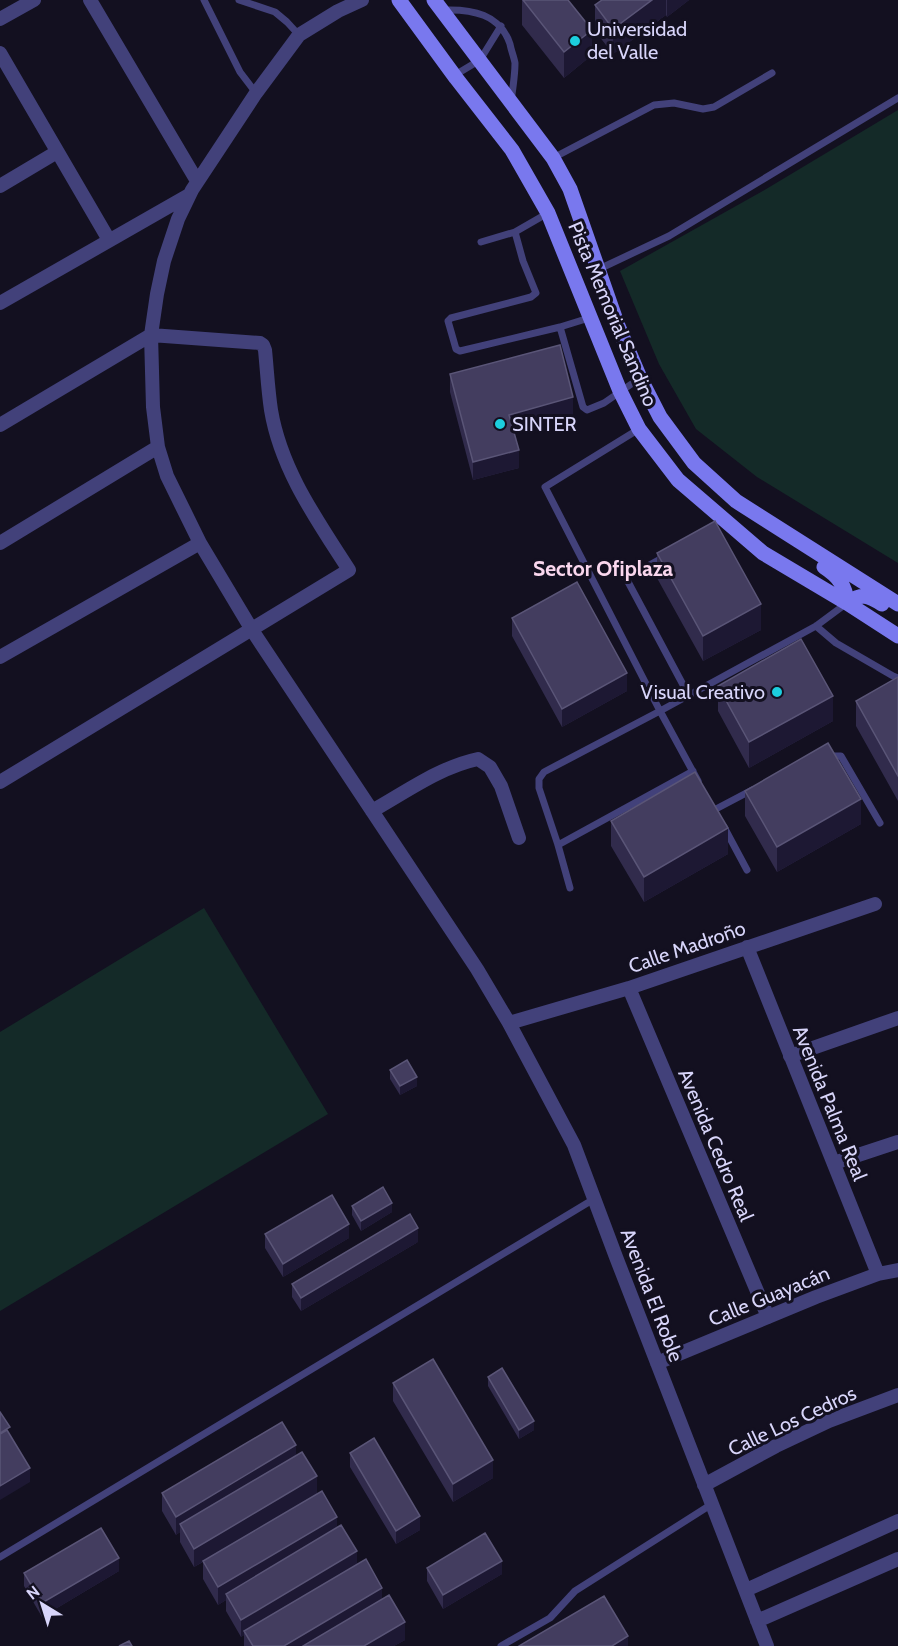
<svg xmlns="http://www.w3.org/2000/svg" width="898" height="1646" font-family="Cabin,sans-serif">
	<style>
		.green { fill: #142a28 }
		.lines { fill: none; stroke-linecap: round; stroke-linejoin: round }
		.service { stroke: #42417a; stroke-width: 7 }
		.minor { stroke: #42417a; stroke-width: 14 }
		.secondary { stroke: #7978ee; stroke-width: 15 }
		.wall { fill: #312b4c }
		.shaded-wall { fill: #1d1833 }
		.building { fill: #433d5f; stroke: #5a5577; stroke-width: 1.5 }
		.poi-dot { fill: #1ccede; stroke: #131020; stroke-width: 2 }
		.labels { text-anchor: middle; stroke-width: 6; stroke-linejoin: round; paint-order: stroke }
		.poi-label { font-size: 20px; fill: #d8d5fa; stroke: #131020; text-anchor: start }
		.street-label { font-size: 20px; fill: #d8d5fa; stroke: #131020 }
		.neighbourhood-label { font-size: 21px; font-weight: bold; fill: #fad7ee; stroke: #131020 }
	</style>
	<rect width="100%" height="100%" fill="#131020"/>
	<!-- green -->
	<path class="green" d="M898,110V563L757,477L696,429L659,364L620,271L761,192Z
		M204,908L328,1114L0,1311V1032Z"/>
	<g class="lines">
		<!-- service -->
		<path class="service" d="M204,0L240,72L256,93
			M239,0L275,12L287,22L299,35
			M444,10C472,9 500,14 510,44C511,50 514,57 515,63C515,75 513,88 511,101
			M455,75L480,60L501,26
			M553,158L654,105L674,103L703,109L714,107L772,73
			M515,232L523,261L536,293L531,297L451,318L448,321L456,349L460,351L560,327L589,318
			M481,242L515,232L548,213
			M597,270L669,236L898,98
			M560,327L583,407L587,410L604,403L640,378
			M639,429L545,487L660,711L698,781
			M664,557L626,578L689,696
			M816,626L836,643L893,676L898,678
			M829,756H841L880,823
			M714,810L752,790
			M724,827L747,870
			M558,845L693,771
			M570,888L558,845L539,788V779L544,772L660,711L816,626L847,603
			M0,1557L594,1199
			M501,1646L550,1618L575,1591L712,1504"/>
		<!-- minor -->
		<path class="minor" d="M90,0L197,181
			M362,0L338,11L299,35L256,93L192,190L178,219L164,261L157,294L151,335L153,407L158,447L167,476L200,543L252,630L477,969L509,1023L574,1145L616,1257L767,1646
			M0,19L34,0
			M0,53L109,240
			M0,186L57,152
			M0,303L189,195
			M0,425L151,335L260,343L263,345L265,350C267,370 268,390 271,410C281,470 317,520 349,570L0,782
			M0,543L158,447
			M0,657L200,543
			M372,811C406,792 440,767 478,759L490,767L501,786L519,838
			M747,947L878,1274
			M629,988L768,1317
			M509,1023L629,988L875,904
			M790,1056L898,1018
			M834,1163L898,1142
			M657,1363L816,1297L878,1274L898,1270
			M704,1485L776,1446L829,1421L898,1395
			M746,1590L898,1521
			M757,1621L898,1559"/>
		<!-- secondary -->
		<path class="secondary" d="M399,0L456,78L512,150L548,213L620,391L639,429L678,480L763,553L847,603L898,636
			M434,0L553,158L570,189L618,326L640,378L660,417L694,463L736,501L898,604
			M824,567C838,576 846,586 847,603
			M847,603C862,593 867,595 882,604"/>
	</g>
	<!-- wall -->
	<path class="wall" d="M522,0H568L592,55L564,78L522,25Z
		M602,0H689L667,17L666,15L613,54L595,31V5Z
		M450,374L573,415L514,431L519,468L473,480L450,392Z
		M657,553L761,630L703,661L657,578Z
		M512,618L627,691L562,727L512,636Z
		M898,677V801L856,726V701Z
		M718,686L833,721L749,768L718,711Z
		M745,791L861,824L777,872L745,816Z
		M611,821L728,854L644,902L611,846Z
		M390,1070L417,1086L400,1095L390,1079Z
		M352,1206L392,1212L361,1231L352,1215Z
		M265,1234L349,1238L283,1277L265,1248Z
		M418,1242L301,1311L292,1297V1284Z
		M488,1377L534,1430L519,1439L488,1386Z
		M393,1383L493,1478L453,1502L393,1401Z
		M350,1453L420,1530L396,1544L350,1467Z
		M296,1455L357,1564L382,1599L405,1640L394,1646H244V1635L241,1637L226,1611V1600L218,1605L203,1579V1562L194,1567L180,1542V1532L176,1535L162,1511V1493Z
		M427,1568L502,1574L443,1609L427,1581Z
		M119,1571L42,1617L24,1586V1573Z"/>
	<!-- shaded-wall -->
	<path class="shaded-wall" d="M652,0H666V15L613,54V29Z
		M667,0H689L667,17Z
		M592,30V55L564,78V52Z
		M573,397V415L509,432V415Z
		M519,450V468L473,480V462Z
		M761,604V630L703,661V636Z
		M627,673V691L562,727V709Z
		M833,696V721L749,768V742Z
		M861,799V824L777,872V847Z
		M728,828V854L644,902V877Z
		M417,1077V1086L400,1095V1086Z
		M392,1203V1212L361,1231V1221Z
		M349,1224V1238L283,1277V1264Z
		M418,1228V1242L301,1311V1298Z
		M534,1421V1430L519,1439V1430Z
		M296,1445V1463L180,1524V1532L176,1535V1517Z
		M493,1460V1478L453,1502V1484Z
		M30,1468V1482L0,1500V1486Z
		M317,1476V1494L194,1567V1549Z
		M420,1516V1530L396,1544V1531Z
		M337,1517V1534L226,1594V1600L218,1605V1587Z
		M357,1551V1569L244,1631V1635L241,1637V1620Z
		M119,1558V1571L42,1617V1603Z
		M502,1561V1574L443,1609V1595Z
		M382,1588V1605L314,1646H284Z
		M405,1622V1640L394,1646H364Z
		M628,1636V1646H612Z"/>
	<!-- building -->
	<path class="building" d="M523,0H568L592,30L564,52Z
		M602,0H652L613,29L595,5Z
		M560,345L573,397L509,415L519,450L473,462L450,374Z
		M715,521L761,604L703,636L657,553Z
		M577,582L627,673L562,709L512,618Z
		M801,639L833,696L749,742L718,686Z
		M898,677V776L856,701Z
		M828,743L861,799L777,847L745,791Z
		M695,772L728,828L644,877L611,821Z
		M407,1060L417,1077L400,1086L390,1070Z
		M383,1187L392,1203L361,1221L352,1206Z
		M332,1195L349,1224L283,1264L265,1234Z
		M410,1214L418,1228L301,1298L292,1284Z
		M433,1359L493,1460L453,1484L393,1383Z
		M502,1368L534,1421L519,1430L488,1377Z
		M0,1412L10,1427L0,1433Z
		M282,1422L296,1445L176,1517L162,1493Z
		M7,1430L30,1468L0,1486V1434Z
		M374,1438L420,1516L396,1531L350,1453Z
		M302,1452L317,1476L194,1549L180,1524Z
		M322,1491L337,1517L218,1587L203,1561Z
		M341,1525L357,1551L241,1620L226,1594Z
		M101,1528L119,1558L42,1603L24,1573Z
		M485,1533L502,1561L443,1595L427,1568Z
		M366,1559L382,1588L284,1646H253L244,1631Z
		M389,1595L405,1622L364,1646H303Z
		M604,1596L628,1636L612,1646H519Z
		M129,1641L132,1646H119Z"/>
	<!-- markers -->
	<g class="poi-dot">
		<circle cx="575" cy="41" r="6"/>
		<circle cx="500" cy="424" r="6"/>
		<circle cx="777" cy="692" r="6"/>
	</g>
	<g class="labels">
		<!-- poi labels -->
		<g class="poi-label">
			<text x="587" y="36">Universidad<tspan x="587" dy="23">del Valle</tspan></text>
			<text x="512" y="431">SINTER</text>
			<text x="765" y="699" text-anchor="end">Visual Creativo</text>
		</g>
		<!-- street labels -->
		<g class="street-label">
			<text transform="translate(613 314) rotate(67)" y="7">Pista Memorial Sandino</text>
			<text transform="translate(687 947) rotate(-19)" y="7">Calle Madroño</text>
			<text transform="translate(830 1103) rotate(68)" y="7">Avenida Palma Real</text>
			<text transform="translate(716 1145) rotate(67)" y="7">Avenida Cedro Real</text>
			<text transform="translate(652 1295) rotate(69)" y="7">Avenida El Roble</text>
			<text transform="translate(769 1296) rotate(-22)" y="7">Calle Guayacán</text>
			<text transform="translate(792 1421) rotate(-25)" y="7">Calle Los Cedros</text>
		</g>
		<!-- neighbourhood labels -->
		<g class="neighbourhood-label">
			<text x="603" y="576">Sector Ofiplaza</text>
		</g>
	</g>
	<!-- north arrow -->
	<g transform="translate(42 1604) rotate(322)" stroke="#131020" stroke-width="4.5" paint-order="stroke">
	<path d="M0-4.5L10 22L0 15L-10 22Z" fill="#d8d5fa"/>
	<text y="-9" font-size="16" font-weight="bold" text-anchor="middle" fill="#d8d5fa">N</text>
	</g>
</svg>
